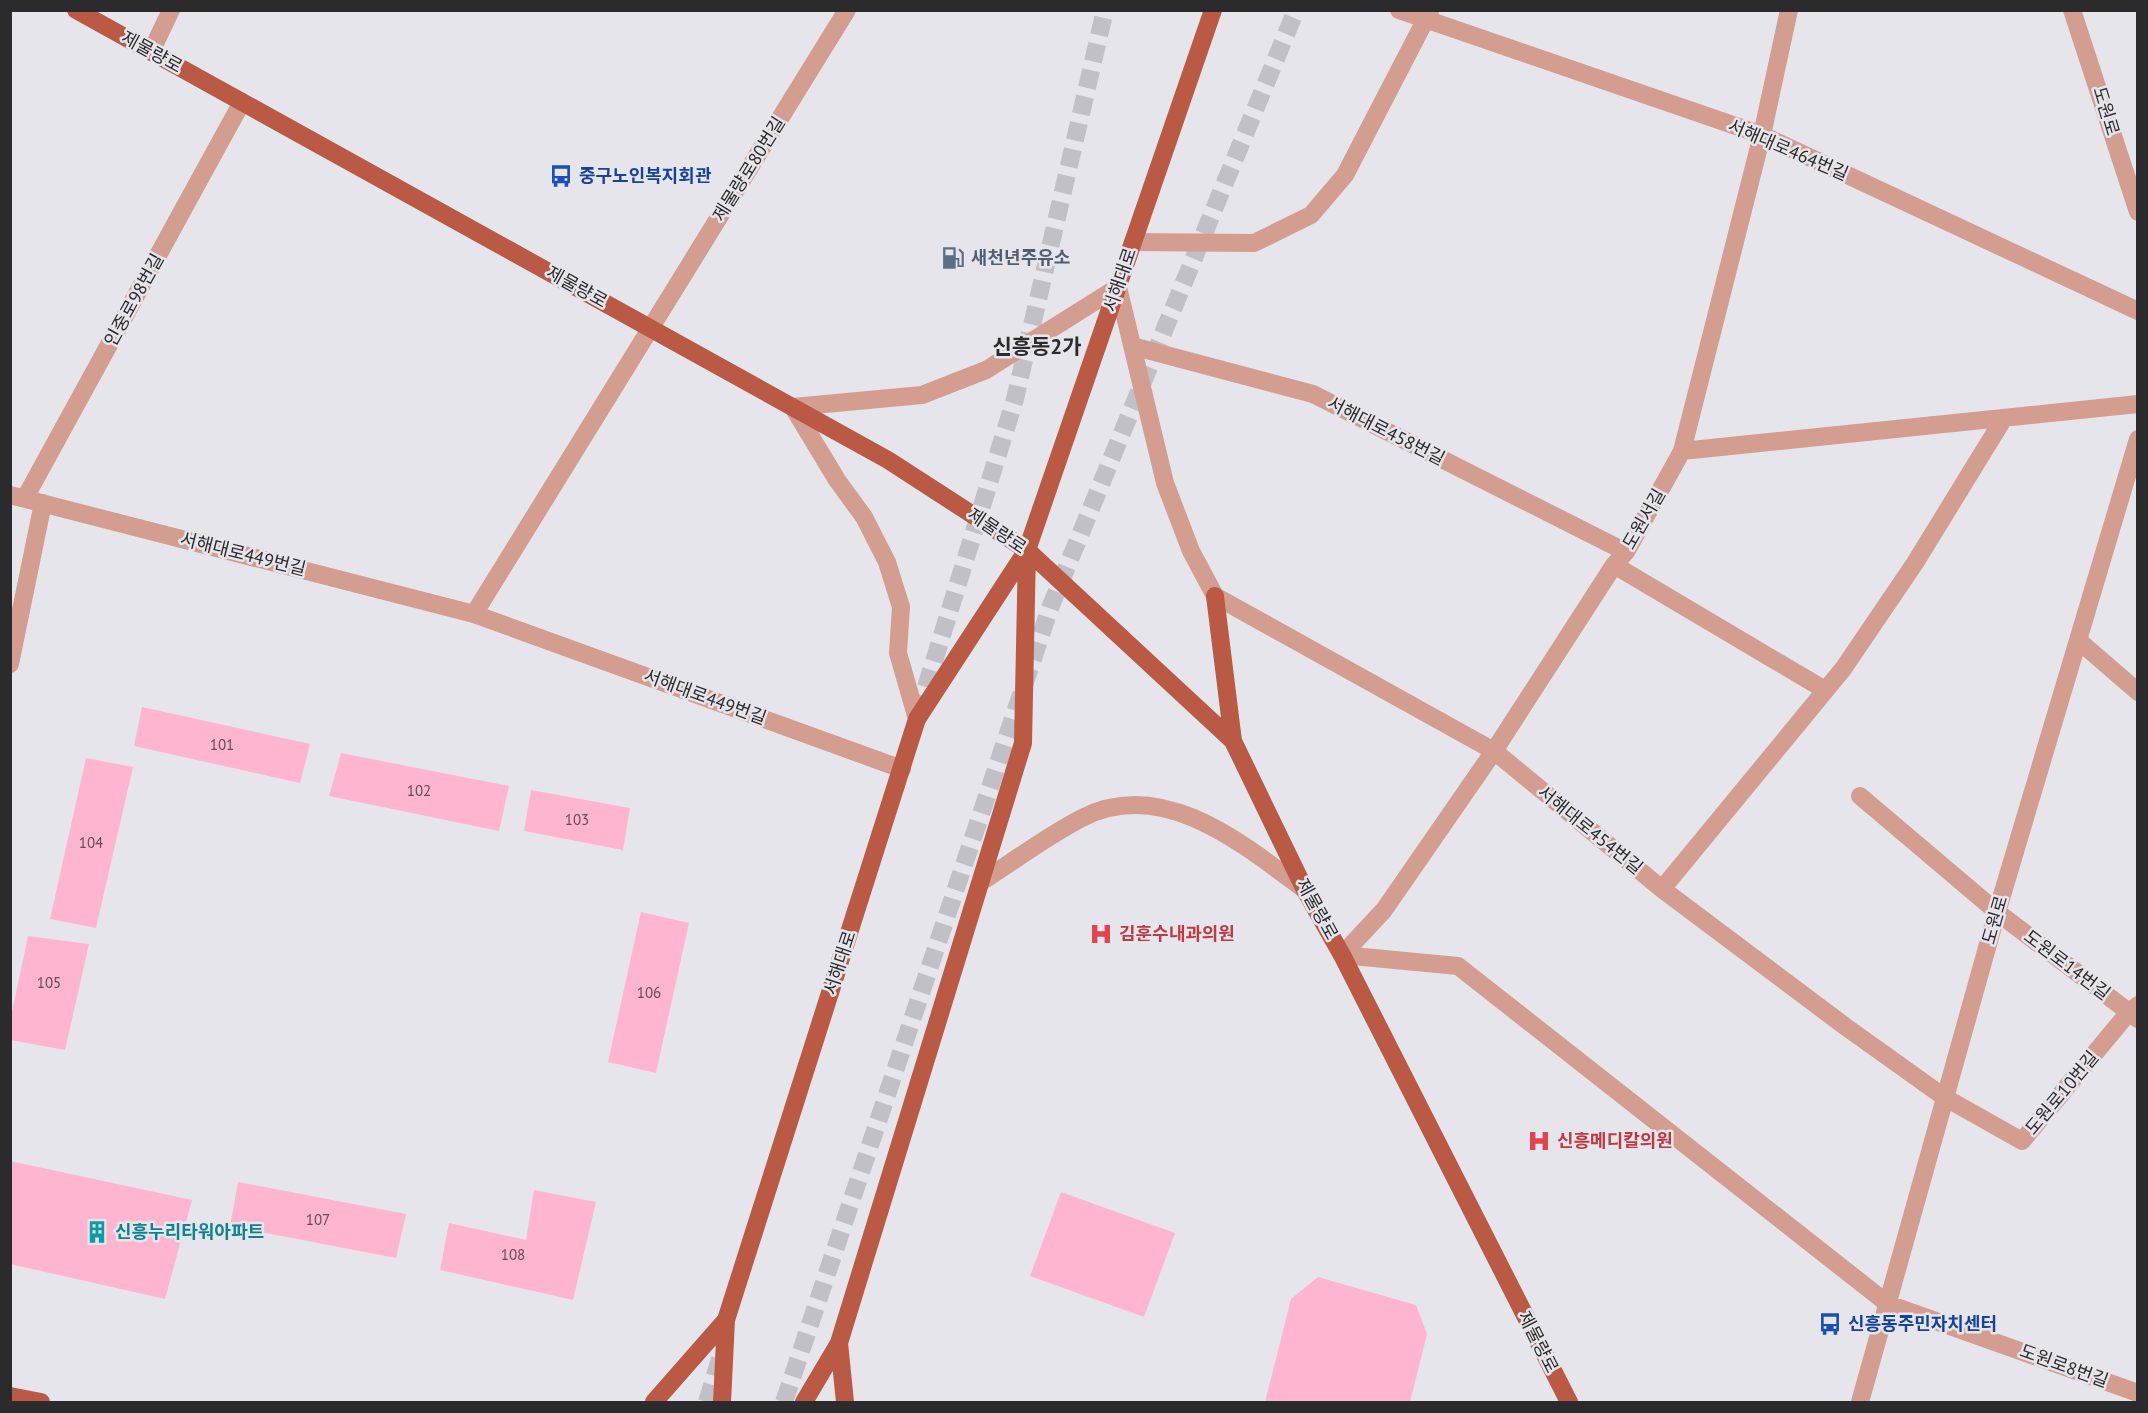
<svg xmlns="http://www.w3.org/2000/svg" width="2148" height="1413" font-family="'PT Sans','Noto Sans KR',sans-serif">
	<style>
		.building { fill: #ffb5d0 }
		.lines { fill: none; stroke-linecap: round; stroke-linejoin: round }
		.highway-tunnel { stroke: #c1c0c6; stroke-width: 18; stroke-dasharray: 18 9; stroke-linecap: butt }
		.minor { stroke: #d39d8f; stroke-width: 18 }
		.major { stroke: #ba5a44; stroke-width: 18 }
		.labels { text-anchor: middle; stroke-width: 5; stroke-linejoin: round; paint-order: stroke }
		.number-label { font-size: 15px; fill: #604d55 }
		.street-label { font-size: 18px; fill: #2b2a2c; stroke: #e7e5ec }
		.transit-label { font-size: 18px; font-weight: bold; fill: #164399; stroke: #e7e5ec; text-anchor: start }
		.service-label { font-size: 18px; font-weight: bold; fill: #4e5e75; stroke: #e7e5ec; text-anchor: start }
		.health-label { font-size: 18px; font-weight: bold; fill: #be3a42; stroke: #e7e5ec; text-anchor: start }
		.culture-label { font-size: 18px; font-weight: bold; fill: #0d838f; stroke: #e7e5ec; text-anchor: start }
		.quarter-label { font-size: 21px; font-weight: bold; fill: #2b2a2c; stroke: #e7e5ec }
	</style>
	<rect width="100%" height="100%" fill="#e7e5ec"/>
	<!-- building -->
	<path class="building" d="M142,707L310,744L300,783L134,746Z
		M341,753L509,786L499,831L329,796Z
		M86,758L133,767L96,928L50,919Z
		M531,790L630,808L623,850L524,831Z
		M641,912L689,923L656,1073L608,1062Z
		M28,936L89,944L65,1050L10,1040V1021Z
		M10,1161L192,1200L165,1299L10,1264Z
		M238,1182L406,1214L396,1258L230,1226Z
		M534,1190L596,1202L573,1300L440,1270L449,1223L526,1240Z
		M1061,1192L1175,1233L1144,1317L1030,1276Z
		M1318,1277L1416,1305L1427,1334L1410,1402H1265L1291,1299Z"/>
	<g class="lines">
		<!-- highway-tunnel -->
		<path class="highway-tunnel" d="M918,713L1015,399L1105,10
			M707,1402L721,1356
			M784,1402L1050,608L1296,10"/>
		<!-- minor -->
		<path class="minor" d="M1399,10L1762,135L2138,311
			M2072,10L2138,212
			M151,52L171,10
			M1133,242L1254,243L1311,215L1345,175L1430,11
			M1132,346L1313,394L1626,552
			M1682,451L2138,404
			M10,495L474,614L902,769
			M25,498L242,102
			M1614,565L1825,690
			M474,614L847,10
			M2079,641L2138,692
			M10,664L43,503
			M917,719L898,653L901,607L887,562L864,517L837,480L793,407L922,395L986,370L1118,287L1165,483L1191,551L1215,596L1494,751L1662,889L1846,1027L1944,1097L2022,1141L2129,1012L2138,1005
			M1860,796L1997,912L2138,1019
			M981,882C1014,861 1047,836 1082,818C1162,776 1243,844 1305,890
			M1662,889L1843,669L1915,563L2004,418
			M1342,955L1384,910L1494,751L1614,565L1626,552L1682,451L1762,135L1789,10
			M1342,955L1458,966L1888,1304L2138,1393
			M1860,1402L1997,912L2138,439"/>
		<!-- major -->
		<path class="major" d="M76,10L888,460L1027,550L1233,741L1305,890L1342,955L1569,1402
			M1215,596L1233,741
			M839,1343L845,1402
			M10,1396L41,1402
			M654,1402L726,1320
			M722,1402L726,1320L917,719L1027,550L1213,10
			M804,1402L839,1343L1023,743L1027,550"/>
	</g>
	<!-- icons -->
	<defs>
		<g id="bus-bare" transform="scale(1.8)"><path d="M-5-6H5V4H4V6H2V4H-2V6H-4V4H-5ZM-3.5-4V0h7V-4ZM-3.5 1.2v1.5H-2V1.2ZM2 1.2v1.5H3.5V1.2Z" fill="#1a4fb4" stroke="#e7e5ec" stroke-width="2.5" paint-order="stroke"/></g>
		<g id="fuel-bare" transform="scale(1.8)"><path d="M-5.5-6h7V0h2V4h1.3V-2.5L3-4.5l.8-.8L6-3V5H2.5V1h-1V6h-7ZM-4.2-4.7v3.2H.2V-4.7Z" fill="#5c6f8a" stroke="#e7e5ec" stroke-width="2.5" paint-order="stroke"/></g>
		<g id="hospital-bare" transform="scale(1.8)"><path d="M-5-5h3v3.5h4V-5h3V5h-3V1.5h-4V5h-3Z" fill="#e0444e" stroke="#e7e5ec" stroke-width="2.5" paint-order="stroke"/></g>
		<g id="building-bare" transform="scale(1.8)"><path d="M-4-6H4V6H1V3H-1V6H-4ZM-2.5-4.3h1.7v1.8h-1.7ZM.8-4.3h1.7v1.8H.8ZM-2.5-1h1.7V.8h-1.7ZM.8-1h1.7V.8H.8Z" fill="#0f9aa8" stroke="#e7e5ec" stroke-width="2.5" paint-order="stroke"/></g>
	</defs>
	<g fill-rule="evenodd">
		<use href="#bus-bare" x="561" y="176"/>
		<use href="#fuel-bare" x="953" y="258"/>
		<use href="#hospital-bare" x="1101" y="934"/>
		<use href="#hospital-bare" x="1539" y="1141"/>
		<use href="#building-bare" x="97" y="1232"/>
		<use href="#bus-bare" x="1830" y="1324"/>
	</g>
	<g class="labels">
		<!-- number labels -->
		<g class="number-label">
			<text x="222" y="750">101</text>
			<text x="419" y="796">102</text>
			<text x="577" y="825">103</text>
			<text x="91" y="848">104</text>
			<text x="49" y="988">105</text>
			<text x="649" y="998">106</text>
			<text x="318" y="1225">107</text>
			<text x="513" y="1260">108</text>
		</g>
		<!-- street labels -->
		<g class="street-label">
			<text transform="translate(152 52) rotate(29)" y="6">제물량로</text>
			<text transform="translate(2106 111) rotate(73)" y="6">도원로</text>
			<text transform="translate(1788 150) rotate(23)" y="6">서해대로464번길</text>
			<text transform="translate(749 169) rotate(-58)" y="6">제물량로80번길</text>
			<text transform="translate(1120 280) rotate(-71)" y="6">서해대로</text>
			<text transform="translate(577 287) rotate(29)" y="6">제물량로</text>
			<text transform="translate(134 300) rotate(-61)" y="6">인중로98번길</text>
			<text transform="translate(1386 431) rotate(27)" y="6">서해대로458번길</text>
			<text transform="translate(1644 519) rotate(-60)" y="6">도원서길</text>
			<text transform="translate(997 531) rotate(34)" y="6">제물량로</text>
			<text transform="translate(243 554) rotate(14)" y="6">서해대로449번길</text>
			<text transform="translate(705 697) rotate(20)" y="6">서해대로449번길</text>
			<text transform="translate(1590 830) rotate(39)" y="6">서해대로454번길</text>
			<text transform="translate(1317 909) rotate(61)" y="6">제물량로</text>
			<text transform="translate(1995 920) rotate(-74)" y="6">도원로</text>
			<text transform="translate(840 963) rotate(-72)" y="6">서해대로</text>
			<text transform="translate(2067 965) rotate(37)" y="6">도원로14번길</text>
			<text transform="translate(2062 1093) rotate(-50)" y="6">도원로10번길</text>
			<text transform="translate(1538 1342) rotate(63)" y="6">제물량로</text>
			<text transform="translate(2064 1366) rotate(20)" y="6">도원로8번길</text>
		</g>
		<!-- transit labels -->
		<g class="transit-label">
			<text x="579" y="182">중구노인복지회관</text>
			<text x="1848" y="1330">신흥동주민자치센터</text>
		</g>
		<!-- service labels -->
		<g class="service-label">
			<text x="971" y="264">새천년주유소</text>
		</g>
		<!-- health labels -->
		<g class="health-label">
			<text x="1119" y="940">김훈수내과의원</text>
			<text x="1557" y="1147">신흥메디칼의원</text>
		</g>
		<!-- culture labels -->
		<g class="culture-label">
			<text x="115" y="1238">신흥누리타워아파트</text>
		</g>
		<!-- quarter labels -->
		<g class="quarter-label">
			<text x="1037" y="354">신흥동2가</text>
		</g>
	</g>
	<!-- border -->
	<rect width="2148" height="1413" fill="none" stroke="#2b2a2c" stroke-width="24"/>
</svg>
